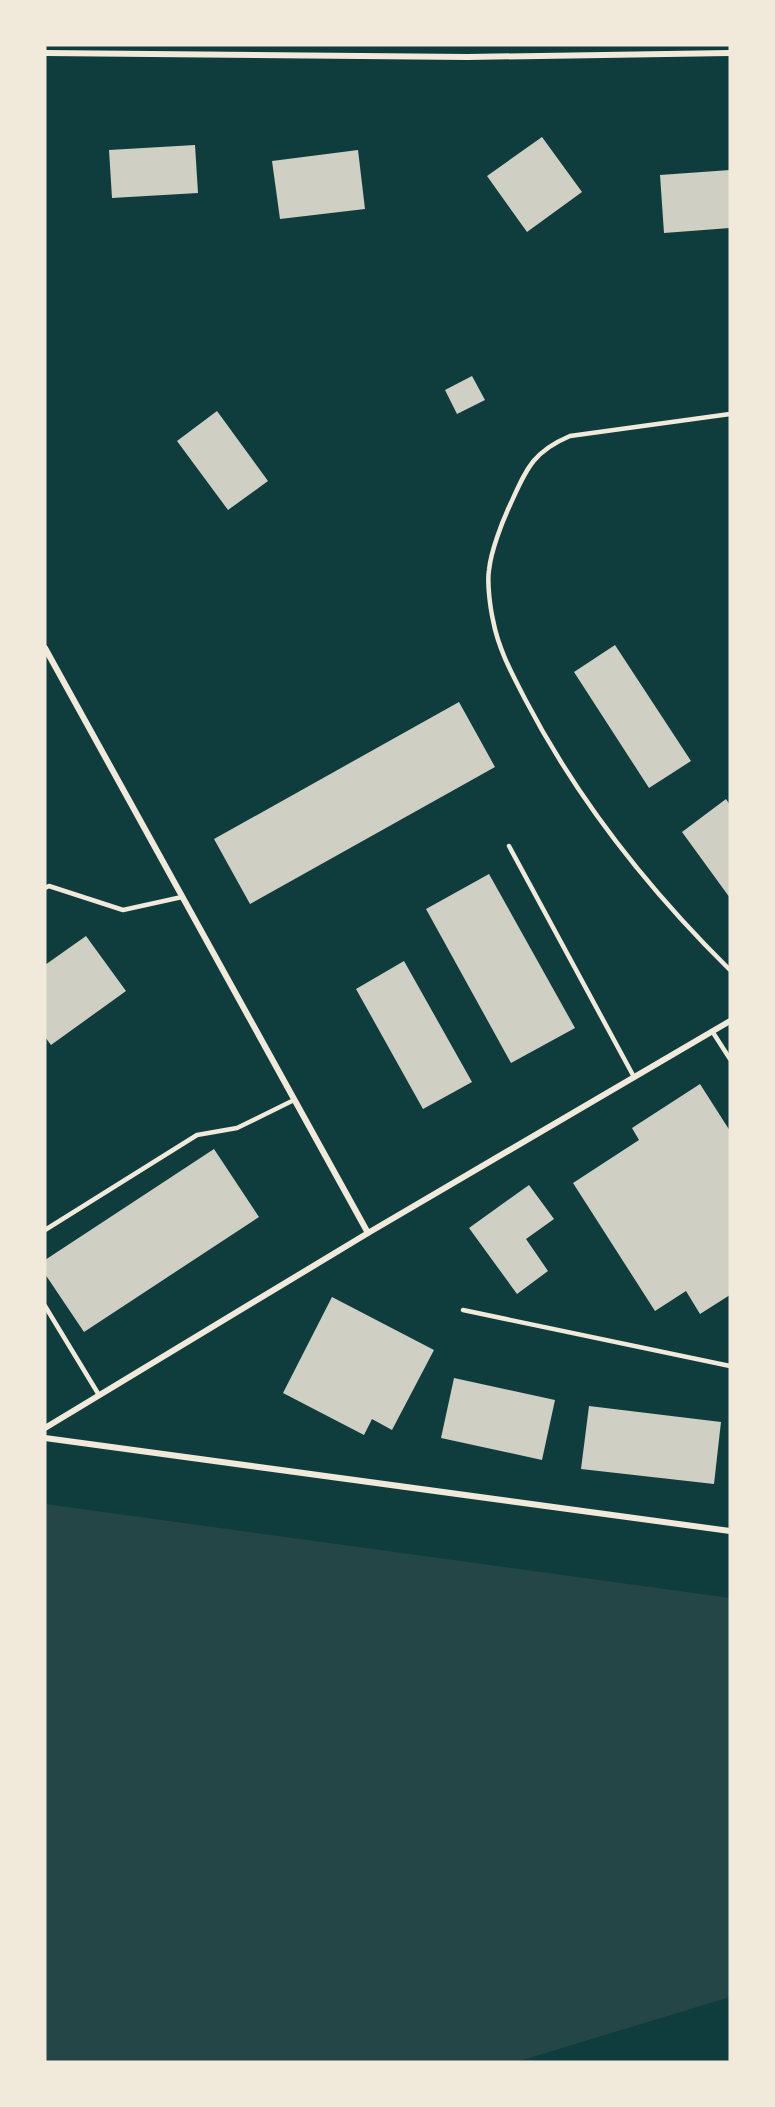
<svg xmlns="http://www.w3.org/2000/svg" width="775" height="2107" font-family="'Times New Roman',serif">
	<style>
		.green { fill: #244646 }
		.building { fill: #cfcfc3 }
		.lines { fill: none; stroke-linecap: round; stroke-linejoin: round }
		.service { stroke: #f1e9da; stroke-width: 4.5 }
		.minor { stroke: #f1e9da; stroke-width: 6 }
	</style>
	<rect width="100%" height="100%" fill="#0f3d3e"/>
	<!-- green -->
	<path class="green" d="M45,1504L730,1598V1997L516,2062H45Z"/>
	<!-- building -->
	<path class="building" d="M542,137L582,192L527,232L487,176Z
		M195,145L198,193L112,198L109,150Z
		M358,150L365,209L280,219L272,161Z
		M730,170V228L664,233L660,175Z
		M472,376L485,400L457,414L445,390Z
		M217,411L268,481L228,510L177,441Z
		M615,645L691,761L649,788L574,672Z
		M459,702L495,767L250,904L214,839Z
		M726,799L730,805V898L682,832Z
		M489,874L575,1028L511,1063L426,909Z
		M86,936L126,991L51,1045L45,1037V965Z
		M404,961L472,1082L423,1109L356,989Z
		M700,1084L730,1131V1295L700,1314L686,1291L655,1311L573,1183L639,1140L632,1128Z
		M214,1149L259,1217L84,1332L45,1274V1260Z
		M529,1185L554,1219L526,1239L548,1271L517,1294L469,1228Z
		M332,1297L434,1350L392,1430L372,1419L364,1435L283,1393Z
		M454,1378L555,1400L542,1460L441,1438Z
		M589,1406L721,1422L714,1484L581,1469Z"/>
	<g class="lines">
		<!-- service -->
		<path class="service" d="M730,414L570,436C532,452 526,470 510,505C502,522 491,551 489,570C487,582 490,607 493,620C498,648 512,674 525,699C577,799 650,891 730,970
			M509,846L634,1077
			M45,888L49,886L123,910L182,897
			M712,1031L730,1059
			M45,1230L197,1135L237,1128L294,1100
			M45,1306L99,1395
			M463,1310L730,1366"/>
		<!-- minor -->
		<path class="minor" d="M45,53L468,57L730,53
			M45,648L368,1233
			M45,1428L368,1233L730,1021
			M45,1438L730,1531"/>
	</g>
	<!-- border -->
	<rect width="775" height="2107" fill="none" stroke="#f1e9da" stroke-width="93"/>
</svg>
